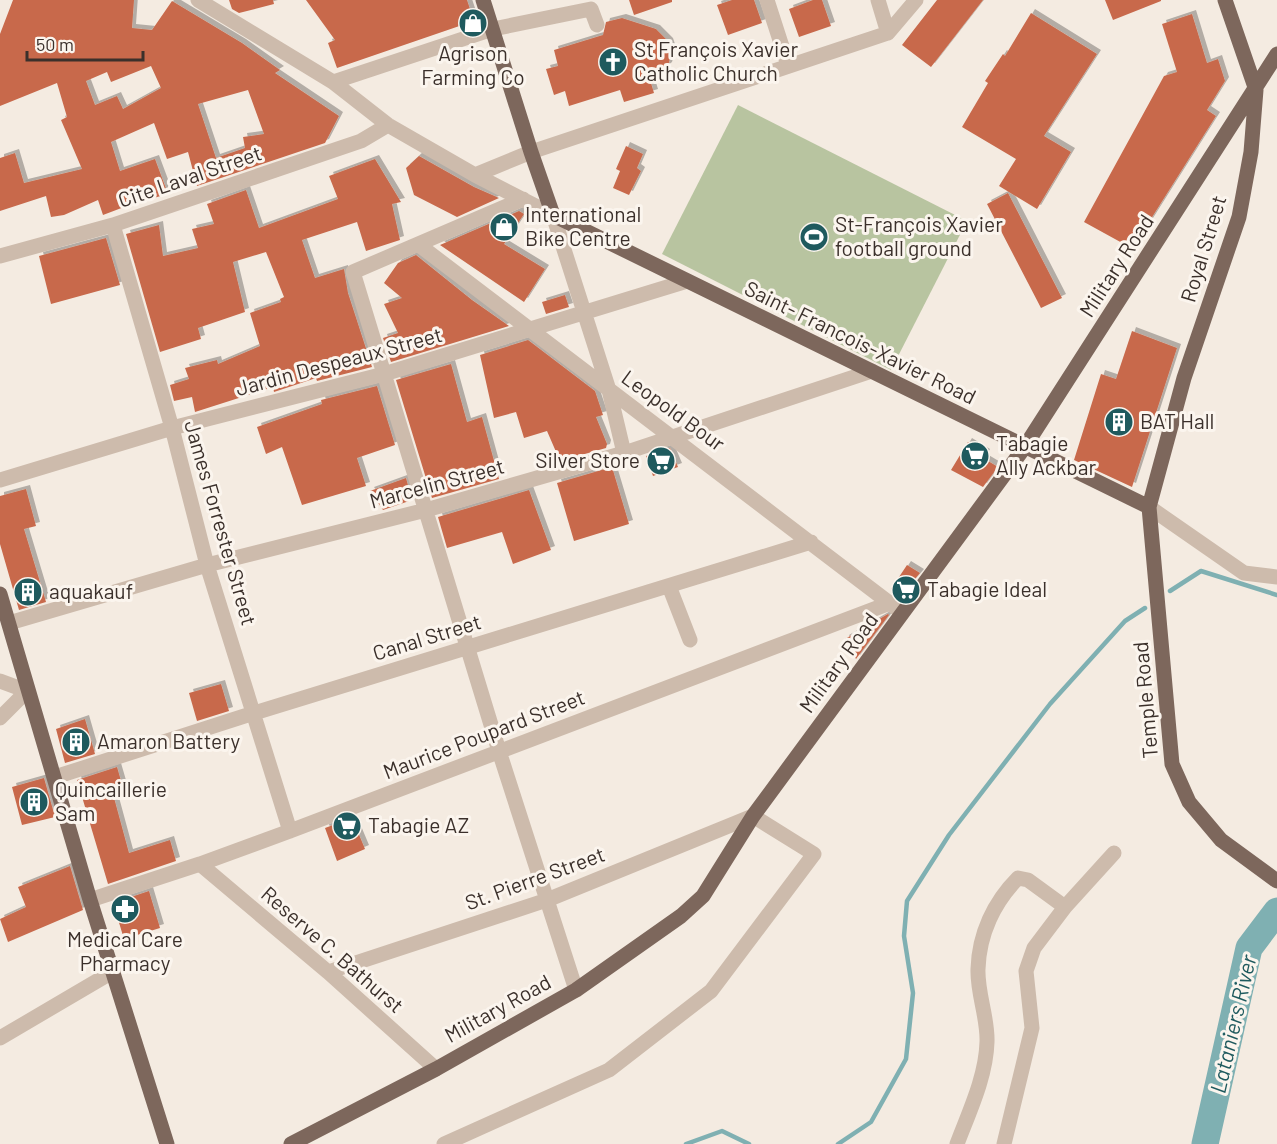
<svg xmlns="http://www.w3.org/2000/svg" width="1277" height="1144" font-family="Barlow,sans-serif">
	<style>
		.green { fill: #b8c4a0 }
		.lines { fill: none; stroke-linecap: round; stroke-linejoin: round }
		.stream { stroke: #7fb0b2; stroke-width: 4.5 }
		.river { stroke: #7fb0b2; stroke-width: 27 }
		.building { fill: #c8694b; fill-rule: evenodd; filter: url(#shadow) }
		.minor { stroke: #cdbbac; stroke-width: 15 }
		.major { stroke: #7d675c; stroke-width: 15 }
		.labels { text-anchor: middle; stroke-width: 6; stroke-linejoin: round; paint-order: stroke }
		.poi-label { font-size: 21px; fill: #3b302b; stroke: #fbf5ee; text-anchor: start }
		.street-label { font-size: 21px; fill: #3b302b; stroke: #fbf5ee }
		.water-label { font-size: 22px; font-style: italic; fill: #1f5a5e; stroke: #fbf5ee }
	</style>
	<defs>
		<filter id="shadow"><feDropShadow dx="4" dy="-4" stdDeviation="0" flood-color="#0004"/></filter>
	</defs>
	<rect width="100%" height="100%" fill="#f4ebe1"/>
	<!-- green -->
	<path class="green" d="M738,105L967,221L891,370L662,254Z"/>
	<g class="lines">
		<!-- stream -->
		<path class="stream" d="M1170,591L1201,571L1277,595
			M686,1144L722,1131L749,1144
			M838,1144L871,1122L906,1059L913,993L904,936L907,901L949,835L1050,704L1125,621L1145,608"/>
		<!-- river -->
		<path class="river" d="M1205,1144L1249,948L1277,911"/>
	</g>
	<!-- building -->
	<path class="building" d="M13,0H134L132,28L152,30L172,1L242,43L280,70L275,73L339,116L325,143L197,186L188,152L167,159L154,123L111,142L120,171L155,159L168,194L132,204L103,215L98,200L64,215L51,217L46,196L0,211V158L15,153L24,183L82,169L61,120L67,117L57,83L0,106V34ZM151,66L161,88L123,109L117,96L95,105L86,81L107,72L111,82ZM248,90L264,134L243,137L245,148L216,158L198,104Z
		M229,0H273L274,4L239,13L232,9Z
		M306,0H467L474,21L337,68L328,43L335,40Z
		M629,0H672V2L634,15Z
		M732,0H754L762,23L728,35L717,5Z
		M813,0H822L831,26L799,37L789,9Z
		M937,0H983L931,67L902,45Z
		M1105,0H1161V1L1113,20Z
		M1031,13L1097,54L1044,136L1071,152L1037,209L999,186L1016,159L962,127L988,83L985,81L1003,54L1005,56Z
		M1192,14L1207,63L1218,59L1225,81L1207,110L1216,116L1130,252L1124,244L1084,222L1164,76L1177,72L1162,24Z
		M622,18L656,29L669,42L672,51L668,66L650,80L654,93L624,102L620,90L569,106L565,91L554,95L546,69L558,66L554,50L603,35L606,22Z
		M626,146L643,154L637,168L641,171L629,195L613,188L620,171L616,169Z
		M419,156L474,187L499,198L457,217L414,195L406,168Z
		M375,159L401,202L392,204L400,240L366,251L357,222L302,240L315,278L344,269L348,293L372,367L317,381L316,378L274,392L273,387L195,412L192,397L174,401L170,385L189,379L185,368L217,360L218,364L260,346L250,313L281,302L280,299L284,297L266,252L233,262L245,312L198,328L201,339L160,352L126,234L159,225L163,256L198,248L192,229L214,224L207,204L246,190L259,228L338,199L329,176Z
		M1008,193L1062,298L1041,308L987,204Z
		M519,211L524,214L504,244L545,269L524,302L440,245Z
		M106,238L120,285L51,304L39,256Z
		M416,255L472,300L509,326L391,362L383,338L398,333L384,304L402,298L384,283L398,263Z
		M565,295L569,307L546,314L542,302Z
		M1132,331L1177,348L1132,487L1074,460L1101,374L1116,379Z
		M528,340L595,391L603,415L596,417L607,444L606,448L560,461L547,431L524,438L516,412L494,418L480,355Z
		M451,364L467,422L482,417L499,479L432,498L396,380Z
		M377,386L395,445L357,458L366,486L302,505L282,447L266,454L257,427L322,404L321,400Z
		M968,442L986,453L983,458L998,467L983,487L951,470Z
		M670,448L678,467L653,476L646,456Z
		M612,467L629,524L574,541L557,483Z
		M406,478L412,500L383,510L370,491Z
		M26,489L36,526L24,529L46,602L19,610L0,544V496Z
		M529,490L551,550L513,564L502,532L447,548L438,517Z
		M907,565L920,573L901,595L891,589Z
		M888,614L889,615L856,659L845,639Z
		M221,684L229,711L197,721L189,693Z
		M85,719L95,754L65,763L56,729Z
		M117,767L124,791L113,794L129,853L170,840L176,861L108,884L77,780Z
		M44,778L55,817L22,825L12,787Z
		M352,818L365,849L337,861L325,828Z
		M70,866L83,910L8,942L0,919L26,907L18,887Z
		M149,891L160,928L124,939L113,903Z"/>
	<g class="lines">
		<!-- minor -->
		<path class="minor" d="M198,0L333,82L388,125L475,175L553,215L609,390L624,453
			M767,0L788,65
			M878,0L888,33
			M333,82L493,29L591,9L597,25
			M475,175L531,152L888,33L916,0
			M523,199L353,272L499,751L576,990
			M113,225L172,428L207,565L290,831
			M419,245L896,608
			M0,256L113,225L361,141L388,125
			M0,480L172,428L384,374L687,281
			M1149,507L1244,573L1277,577
			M669,586L690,640
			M9,623L207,565L426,510L624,453L872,371
			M0,681L27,691L0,718
			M55,777L254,713L811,542
			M200,864L328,972L436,1069
			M90,900L200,864L290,831L890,603
			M328,972L547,900L753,816L814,854L711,991L609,1070L444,1144
			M0,1038L114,971
			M957,1144C969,1112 986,1077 987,1042C988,1018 977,993 978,969C979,934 994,902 1018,878L1028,880L1065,907
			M1004,1144L1032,1028L1026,971L1034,948L1065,907L1114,853"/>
		<!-- major -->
		<path class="major" d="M483,0L531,152L553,215L1149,507
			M1225,0L1256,90L1251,152L1239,217L1184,378L1149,507L1172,764L1189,802L1221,840L1277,881
			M0,594L90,900L167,1144
			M291,1144L436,1069L576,990L681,916L703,896L753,816L1024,448L1277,54"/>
	</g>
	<!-- icons -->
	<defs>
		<g id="shop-disc" transform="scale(1.5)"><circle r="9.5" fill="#1f5a5e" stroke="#fbf5ee"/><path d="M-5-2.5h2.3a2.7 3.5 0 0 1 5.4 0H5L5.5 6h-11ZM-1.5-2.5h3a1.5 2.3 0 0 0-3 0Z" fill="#fff"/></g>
		<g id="church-disc" transform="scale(1.5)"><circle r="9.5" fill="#1f5a5e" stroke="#fbf5ee"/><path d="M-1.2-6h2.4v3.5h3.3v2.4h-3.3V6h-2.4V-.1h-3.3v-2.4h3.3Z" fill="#fff"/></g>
		<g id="stadium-disc" transform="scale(1.5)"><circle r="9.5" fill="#1f5a5e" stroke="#fbf5ee"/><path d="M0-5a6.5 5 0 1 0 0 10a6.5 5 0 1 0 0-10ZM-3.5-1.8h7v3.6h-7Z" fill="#fff"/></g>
		<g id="building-disc" transform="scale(1.5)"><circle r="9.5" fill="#1f5a5e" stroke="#fbf5ee"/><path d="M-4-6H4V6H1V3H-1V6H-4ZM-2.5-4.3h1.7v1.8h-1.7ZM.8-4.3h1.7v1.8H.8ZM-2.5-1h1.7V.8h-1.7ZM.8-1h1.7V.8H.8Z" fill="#fff"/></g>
		<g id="supermarket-disc" transform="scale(1.5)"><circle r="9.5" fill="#1f5a5e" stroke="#fbf5ee"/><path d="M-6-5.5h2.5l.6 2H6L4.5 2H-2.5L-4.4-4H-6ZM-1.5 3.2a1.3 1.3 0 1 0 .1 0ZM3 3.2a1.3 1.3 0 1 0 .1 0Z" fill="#fff"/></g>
		<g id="pharmacy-disc" transform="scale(1.5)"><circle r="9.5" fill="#1f5a5e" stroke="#fbf5ee"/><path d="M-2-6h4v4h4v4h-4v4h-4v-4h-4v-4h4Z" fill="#fff"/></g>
	</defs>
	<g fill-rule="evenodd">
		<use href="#shop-disc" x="473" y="23"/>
		<use href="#church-disc" x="613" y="62"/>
		<use href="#shop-disc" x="504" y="227"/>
		<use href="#stadium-disc" x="814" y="237"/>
		<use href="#building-disc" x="1119" y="422"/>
		<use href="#supermarket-disc" x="975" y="456"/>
		<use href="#supermarket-disc" x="661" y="461"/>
		<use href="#supermarket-disc" x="906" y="590"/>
		<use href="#building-disc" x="28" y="592"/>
		<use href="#building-disc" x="76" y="742"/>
		<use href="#building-disc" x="34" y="802"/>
		<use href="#supermarket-disc" x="347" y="826"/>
		<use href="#pharmacy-disc" x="125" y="909"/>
	</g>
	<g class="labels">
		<!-- poi labels -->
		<g class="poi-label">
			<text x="634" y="57">St François Xavier<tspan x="634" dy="24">Catholic Church</tspan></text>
			<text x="473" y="61" text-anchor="middle">Agrison<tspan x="473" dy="24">Farming Co</tspan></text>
			<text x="525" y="222">International<tspan x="525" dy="24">Bike Centre</tspan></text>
			<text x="835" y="232">St-François Xavier<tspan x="835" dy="24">football ground</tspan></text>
			<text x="1140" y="429">BAT Hall</text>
			<text x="996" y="451">Tabagie<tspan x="996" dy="24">Ally Ackbar</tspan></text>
			<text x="640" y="468" text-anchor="end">Silver Store</text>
			<text x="927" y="597">Tabagie Ideal</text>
			<text x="49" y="599">aquakauf</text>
			<text x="97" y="749">Amaron Battery</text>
			<text x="55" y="797">Quincaillerie<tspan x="55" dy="24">Sam</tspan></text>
			<text x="368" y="833">Tabagie AZ</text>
			<text x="125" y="947" text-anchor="middle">Medical Care<tspan x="125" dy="24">Pharmacy</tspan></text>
		</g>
		<!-- street labels -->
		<g class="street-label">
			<text transform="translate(190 177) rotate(-19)" y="7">Cite Laval Street</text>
			<text transform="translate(1204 249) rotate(-73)" y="7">Royal Street</text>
			<text transform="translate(1117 266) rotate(-57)" y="7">Military Road</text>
			<text transform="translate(860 343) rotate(26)" y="7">Saint- Francois-Xavier Road</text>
			<text transform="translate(339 362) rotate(-15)" y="7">Jardin Despeaux Street</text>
			<text transform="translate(673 411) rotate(36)" y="7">Leopold Bour</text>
			<text transform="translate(437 484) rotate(-15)" y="7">Marcelin Street</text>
			<text transform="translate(220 523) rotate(74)" y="7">James Forrester Street</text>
			<text transform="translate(427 638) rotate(-17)" y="7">Canal Street</text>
			<text transform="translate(839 663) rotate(-54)" y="7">Military Road</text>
			<text transform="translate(1146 700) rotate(-95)" y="7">Temple Road</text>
			<text transform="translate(484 735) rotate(-21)" y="7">Maurice Poupard Street</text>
			<text transform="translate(535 879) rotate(-20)" y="7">St. Pierre Street</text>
			<text transform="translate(332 950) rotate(41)" y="7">Reserve C. Bathurst</text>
			<text transform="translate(498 1009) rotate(-29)" y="7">Military Road</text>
		</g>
		<!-- water labels -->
		<g class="water-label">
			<text transform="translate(1233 1024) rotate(-77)" y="8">Lataniers River</text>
		</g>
	</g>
	<!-- scale -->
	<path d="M27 51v9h116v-9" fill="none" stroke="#3b302b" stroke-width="3"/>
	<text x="36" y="51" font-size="18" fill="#3b302b" stroke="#fbf5ee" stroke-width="4.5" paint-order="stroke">50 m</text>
</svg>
